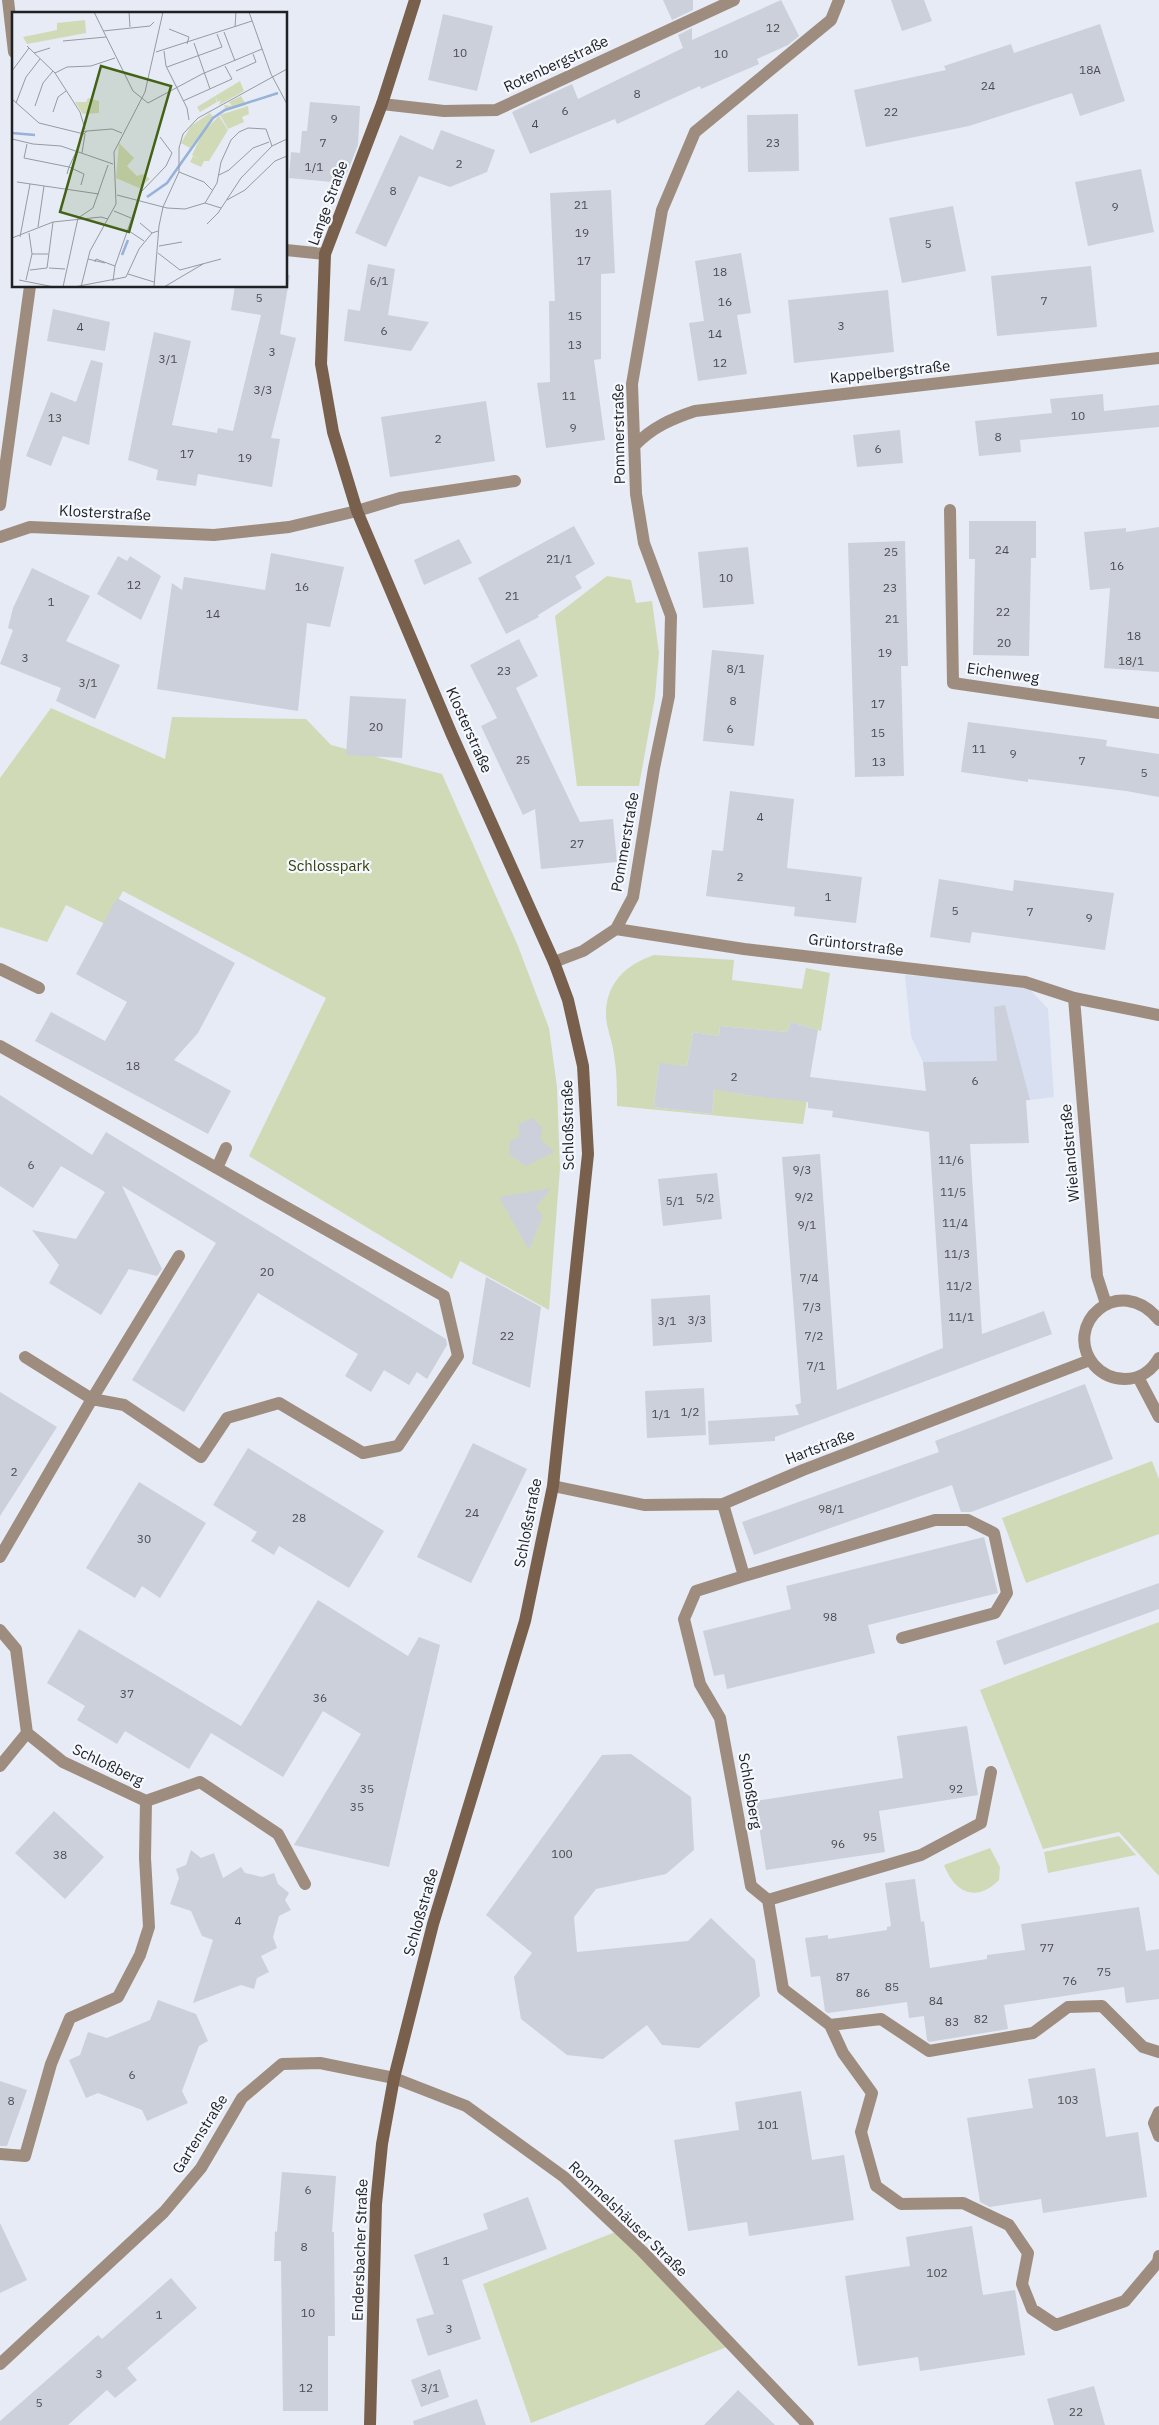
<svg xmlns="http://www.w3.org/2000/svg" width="1159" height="2425" font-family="'IBM Plex Sans',sans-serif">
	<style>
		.built { fill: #d7dff0 }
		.green { fill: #d1dab7 }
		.building { fill: #ccd0da }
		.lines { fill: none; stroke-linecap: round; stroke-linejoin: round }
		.service { stroke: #9e8d7f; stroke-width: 12 }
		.minor { stroke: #9e8d7f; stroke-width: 12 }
		.secondary { stroke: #79604c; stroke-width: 12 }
		.labels { text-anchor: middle; stroke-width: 4.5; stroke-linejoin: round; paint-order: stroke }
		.number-label { font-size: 12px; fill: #4a4c51 }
		.street-label { font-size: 15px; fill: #1e2023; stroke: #f5f8fe }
		.park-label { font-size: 15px; fill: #363f07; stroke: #f5f8fe }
		.inset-river { fill: none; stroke: #96b2da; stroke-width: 2.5 }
		.inset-road { fill: none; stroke: #969aa1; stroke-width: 1 }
		.view { fill: #436215; fill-opacity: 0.15; stroke: #436215; stroke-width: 2.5 }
		.inset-edge { fill: none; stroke: #1e2023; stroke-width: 2.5 }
	</style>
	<rect width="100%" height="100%" fill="#e6ebf5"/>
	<!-- built -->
	<path class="built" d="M905,975L1026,985L1048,1009L1054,1097L999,1104L929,1118L923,1062L911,1036Z"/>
	<!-- green -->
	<path class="green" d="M607,576L631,580L636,603L652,601L659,653L655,697L639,786H577L555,616Z
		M51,708L165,759L172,717L306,719L331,745L442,774L518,946L549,1028L557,1087L560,1168L549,1310L460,1261L452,1279L249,1156L326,998L123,891L105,924L66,905L47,942L0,927V778Z
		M654,955L734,960L732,980L802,989L806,968L830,973L821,1031L791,1022L787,1032L720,1026L719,1036L693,1032L687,1066L659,1064L654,1107L712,1114L714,1088L745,1095L807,1100L803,1124L617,1106C617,1089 617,1072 614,1055C613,1043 607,1030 606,1017C605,984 625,965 654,955Z
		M1152,1461L1159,1479V1534L1026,1583L1002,1518Z
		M1159,1622V1876L1119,1832L1043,1849L980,1690Z
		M1119,1836L1136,1855L1048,1873L1044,1852Z
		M990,1848L1000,1867L999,1880C976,1903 955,1893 944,1865Z
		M618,2231L732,2345L531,2423L483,2284Z"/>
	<!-- building -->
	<path class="building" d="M663,0H693V10L672,20Z
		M781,0L799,36L788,45L757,59L759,64L701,89L700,86L617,124L615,119L530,154L512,112L572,84L578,99L683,48L678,35L692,28V40Z
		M891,0H924L932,21L902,31Z
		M443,14L493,26L477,91L428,80Z
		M1100,24L1125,101L1080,116L1072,93L969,126L866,147L854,90L946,70L944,66L1011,44L1014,53Z
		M310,102L360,106L358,145L343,183L289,178L291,152L300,153L302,131H307Z
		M798,114L799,171L748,172L747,115Z
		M441,130L495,150L487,172L450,187L419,176L386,247L355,233L400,135L433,150Z
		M1141,169L1154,232L1088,246L1075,182Z
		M611,190L615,273L601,274V359L594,360L605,440L546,448L537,383L550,382L549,301H555L550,193Z
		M953,206L966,271L902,283L889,218Z
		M741,253L751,313L737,315L747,374L698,381L689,323L704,321L695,261Z
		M368,264L395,269L388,315L429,322L411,351L344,341L348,309L360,311Z
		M1091,266L1097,327L997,336L991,276Z
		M286,275H290L280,334L296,338L271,438L280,439L272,487L198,474L196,486L156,480L158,470L128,460L154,332L191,341L172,425L217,433L218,428L233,431L261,315L231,310L235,286H286Z
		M888,290L894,352L794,363L788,300Z
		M53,309L110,322L105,351L47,341Z
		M91,360L103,363L89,445L63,436L51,466L26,456L51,392L76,402Z
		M1103,394L1104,411L1159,405V427L1020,440L1021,452L979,456L975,421L1052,413L1050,399Z
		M486,401L495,461L390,477L381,417Z
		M900,430L903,463L857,467L853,435Z
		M969,521H1036V558H1031L1029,656L973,655L975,559H969Z
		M574,526L595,564L575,576L582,588L538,615L539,617L506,634L478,578Z
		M1159,527V672L1104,668L1110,588L1090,590L1084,532L1126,528V532Z
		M459,539L472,563L424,585L414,560Z
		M905,541L908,666H901L904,776L855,777L848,543Z
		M748,547L754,604L703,608L698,552Z
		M271,553L344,567L330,627L307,623L298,711L157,689L172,583L182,590L184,577L265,590Z
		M118,556L127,561L130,556L161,576L141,620L97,594Z
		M32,568L90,596L66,641L120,665L95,719L56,701L61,688L0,664L13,630L8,628L13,608Z
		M519,639L538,676L516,688L580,822L613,819L617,862L541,869L535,809L523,815L481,726L497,718L470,665Z
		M712,650L764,655L754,746L703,741Z
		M350,696L406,699L402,758L346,755Z
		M968,722L1107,740L1106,746L1159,754V797L1126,791L1028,779V782L961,772Z
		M730,791L794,799L787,868L862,877L856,923L794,916L795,907L706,896L712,850L723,851Z
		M939,879L1013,891L1014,880L1114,893L1105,950L972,932L970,943L930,937Z
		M117,898L235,963L198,1033L174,1060L231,1091L208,1134L35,1041L51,1012L105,1041L127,1002L76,974Z
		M1005,1005L1030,1100H1026L1029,1143L970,1144L982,1334L1044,1311L1052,1334L775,1437V1441L709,1445L708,1421L799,1415L795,1405L801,1403L782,1157L820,1154L837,1390L943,1348L929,1132L832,1117L833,1111L808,1108V1102L745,1095L714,1089L712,1114L654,1107L659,1063L687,1066L693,1032L719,1036L720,1026L787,1032L791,1022L818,1030L810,1077L926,1091L923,1062L997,1061L994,1007Z
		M0,1095L92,1155L106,1132L446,1339L447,1345L427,1379L417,1372L409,1385L384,1370L371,1392L345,1376L358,1354L258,1293L184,1412L132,1380L216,1243L122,1186L162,1269L157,1276L129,1269L101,1315L49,1283L59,1265L32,1230L76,1239L105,1192L61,1166L33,1208L0,1186Z
		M532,1118L542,1127L541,1140L554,1152L526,1166L509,1154L510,1141L519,1137V1124Z
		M717,1173L722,1219L663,1226L658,1179Z
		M551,1188L536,1207L543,1216L529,1250L499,1197Z
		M486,1277L541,1307L530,1388L472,1364Z
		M710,1295L712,1342L653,1346L651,1299Z
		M1085,1384L1113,1459L971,1512H961L952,1485L754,1555L742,1522L939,1452L935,1441Z
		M704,1388L706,1435L647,1438L645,1391Z
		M0,1392L57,1427L0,1516Z
		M473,1443L527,1469L471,1583L417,1557Z
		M248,1448L384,1531L349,1588L279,1546L274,1555L251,1541L257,1532L213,1505Z
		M139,1482L206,1523L160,1598L142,1586L135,1598L86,1568Z
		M984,1537L998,1593L868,1625L875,1653L727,1689L724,1674L714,1676L703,1631L791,1609L786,1586Z
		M1159,1583V1609L1004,1665L996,1641Z
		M318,1600L408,1656L419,1637L440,1645L389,1867L294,1845L361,1734L323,1711L283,1777L211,1733L189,1769L125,1731L117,1744L77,1720L85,1706L47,1683L79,1629L241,1726Z
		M967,1726L978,1795L879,1811L885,1852L766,1870L755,1801L903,1778L897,1736Z
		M631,1754L691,1797L694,1850L666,1874L596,1889L574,1917L577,1952L688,1941L711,1918L755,1960L760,1996L699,2048L662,2045L647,2025L603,2059L567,2055L521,2019L514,1977L532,1953L486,1915L602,1755Z
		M54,1811L104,1857L65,1899L15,1853Z
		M191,1850L201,1858L214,1853L223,1878L241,1867L245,1873L262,1877L274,1873L278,1884L289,1893L285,1900L291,1910L279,1916L273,1937L277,1948L261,1956L269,1972L257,1978L254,1989L241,1985L193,2003L213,1940L202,1936L191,1911L170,1904L179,1878L176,1869L186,1865Z
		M915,1879L921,1922L924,1921L930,1968L987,1959V1955L1025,1950L1021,1924L1139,1907L1146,1951L1159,1949V1999L1126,2003L1124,1987L1004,2005L1008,2029L929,2042L927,2040L924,2016L909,2018L907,2002L828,2013L825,2011L820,1976L811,1977L805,1938L828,1935V1939L887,1930V1927L891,1926L885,1883Z
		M158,2000L196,2014L208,2041L199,2046L182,2091L188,2103L147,2121L142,2110L98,2093L86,2098L69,2060L80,2055L88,2032L107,2038L150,2020Z
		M1095,2068L1106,2137L1138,2132L1147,2197L1043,2213L1041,2199L990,2207L980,2202L967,2118L1033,2108L1028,2079Z
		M0,2081L27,2090L7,2146H0Z
		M801,2091L812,2160L844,2155L854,2220L749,2236L747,2222L688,2231L674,2140L739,2130L735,2102Z
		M282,2172L336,2176L332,2232H334L335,2336H328V2411H283L281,2261H274L275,2231L277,2232Z
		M528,2197L547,2249L462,2280L481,2339L428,2356L416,2319L434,2314L414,2255L488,2229L483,2214Z
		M0,2223L27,2280L0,2293Z
		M972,2226L983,2295L1015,2290L1025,2355L920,2371L918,2357L858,2366L845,2276L910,2266L906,2237Z
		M171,2278L197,2308L127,2368L137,2380L115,2398L107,2390L68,2425H0V2421L98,2335L102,2339Z
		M440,2369L449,2397L421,2407L411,2380Z
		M1094,2386L1105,2425H1054L1047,2399Z
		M738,2390L775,2425H704Z
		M477,2399L486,2425H414L413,2421Z"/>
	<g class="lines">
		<!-- service -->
		<path class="service" d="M357,511L400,498L515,481
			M0,969L39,988
			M0,1046L444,1296L458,1356L398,1446L363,1453L279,1403L227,1418L201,1457L124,1405L92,1399L0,1557
			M217,1168L226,1148
			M25,1357L92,1399L179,1256
			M723,1504L744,1576L935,1520H968L994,1533L1007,1593L995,1613L902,1638
			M744,1576L696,1591L684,1619L700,1684L720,1718L751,1886L768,1900L783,1989L830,2025L881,2019L929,2051L1033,2033L1068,2007L1102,2006L1143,2047L1159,2052
			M0,1630L16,1649L27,1733L63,1762L146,1801L200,1782L278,1834L305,1884
			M0,1766L27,1733
			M768,1900L921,1855L981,1823L991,1772
			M830,2025L843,2053L872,2093L861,2132L876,2186L901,2204L963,2203L1009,2225L1028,2253L1022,2284L1032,2309L1056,2325L1125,2301L1158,2262L1159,2256
			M1159,2112L1154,2123L1159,2136
			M0,2154L25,2156L51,2064L70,2018L118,1997L140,1955L149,1927L145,1858L146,1801"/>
		<!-- minor -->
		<path class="minor" d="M8,0L14,52
			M382,104L444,111L496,110L734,0
			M286,250L325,254
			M635,445C653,427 671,419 695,411L1159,358
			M0,505L30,286
			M950,510L953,683L1159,713
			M0,537L30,527L214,535L289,527L357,511
			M616,929L633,897L654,768L669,696L671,616L644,543L636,494L632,384L662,210L695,132L831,20L839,0
			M554,962L583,951L616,929L744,949L1025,982L1074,998L1159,1015
			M1074,998L1097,1276L1106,1304
			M1159,1320C1119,1271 1061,1325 1094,1365C1102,1374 1113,1379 1125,1379C1140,1379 1152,1370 1159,1358
			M1138,1377L1159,1417
			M553,1486L644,1505L723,1504L803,1470L1090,1360
			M0,2364L164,2212L201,2168L242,2098L282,2064L320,2063L394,2078L466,2106L564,2177L642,2251L808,2425"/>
		<!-- secondary -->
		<path class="secondary" d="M370,2425L376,2204L382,2144L394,2078L433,1924L525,1621L553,1486L588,1154L583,1066L568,1000L554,962L452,735L357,511L333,432L321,364L325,254L382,104L415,0"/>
	</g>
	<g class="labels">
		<!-- number labels -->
		<g class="number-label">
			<text x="773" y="32">12</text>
			<text x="460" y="57">10</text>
			<text x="721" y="58">10</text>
			<text x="1090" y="74">18A</text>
			<text x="988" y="90">24</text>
			<text x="637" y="98">8</text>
			<text x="565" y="115">6</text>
			<text x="891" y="116">22</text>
			<text x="334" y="123">9</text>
			<text x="535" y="128">4</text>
			<text x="323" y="147">7</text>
			<text x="773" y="147">23</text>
			<text x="459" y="168">2</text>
			<text x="314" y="171">1/1</text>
			<text x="393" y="195">8</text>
			<text x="581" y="209">21</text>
			<text x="1115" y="211">9</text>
			<text x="582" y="237">19</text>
			<text x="928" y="248">5</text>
			<text x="584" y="265">17</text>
			<text x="720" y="276">18</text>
			<text x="379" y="285">6/1</text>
			<text x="259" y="302">5</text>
			<text x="1044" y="305">7</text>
			<text x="725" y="306">16</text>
			<text x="575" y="320">15</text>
			<text x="841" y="330">3</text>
			<text x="80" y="331">4</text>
			<text x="384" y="335">6</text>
			<text x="715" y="338">14</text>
			<text x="575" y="349">13</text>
			<text x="272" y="356">3</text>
			<text x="168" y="363">3/1</text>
			<text x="720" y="367">12</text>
			<text x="263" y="394">3/3</text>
			<text x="569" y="400">11</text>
			<text x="1078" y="420">10</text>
			<text x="55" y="422">13</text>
			<text x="573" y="432">9</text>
			<text x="998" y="441">8</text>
			<text x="438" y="443">2</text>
			<text x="878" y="453">6</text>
			<text x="187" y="458">17</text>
			<text x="245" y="462">19</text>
			<text x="1002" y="554">24</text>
			<text x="891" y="556">25</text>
			<text x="559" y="563">21/1</text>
			<text x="1117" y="570">16</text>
			<text x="726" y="582">10</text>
			<text x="134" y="589">12</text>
			<text x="302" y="591">16</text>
			<text x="890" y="592">23</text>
			<text x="512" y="600">21</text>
			<text x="51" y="606">1</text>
			<text x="1003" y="616">22</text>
			<text x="213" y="618">14</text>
			<text x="892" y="623">21</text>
			<text x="1134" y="640">18</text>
			<text x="1004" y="647">20</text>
			<text x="885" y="657">19</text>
			<text x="25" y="662">3</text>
			<text x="1131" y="665">18/1</text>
			<text x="736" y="673">8/1</text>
			<text x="504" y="675">23</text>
			<text x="88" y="687">3/1</text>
			<text x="733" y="705">8</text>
			<text x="878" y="708">17</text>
			<text x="376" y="731">20</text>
			<text x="730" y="733">6</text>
			<text x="878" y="737">15</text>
			<text x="979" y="753">11</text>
			<text x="1013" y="758">9</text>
			<text x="523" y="764">25</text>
			<text x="1082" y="765">7</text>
			<text x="879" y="766">13</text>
			<text x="1144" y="777">5</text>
			<text x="760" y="821">4</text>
			<text x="577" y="848">27</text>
			<text x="740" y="881">2</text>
			<text x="828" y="901">1</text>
			<text x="955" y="915">5</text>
			<text x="1030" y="916">7</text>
			<text x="1089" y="922">9</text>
			<text x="133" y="1070">18</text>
			<text x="734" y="1081">2</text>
			<text x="975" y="1085">6</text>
			<text x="951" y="1164">11/6</text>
			<text x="31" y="1169">6</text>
			<text x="802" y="1174">9/3</text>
			<text x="953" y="1196">11/5</text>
			<text x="804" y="1201">9/2</text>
			<text x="705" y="1202">5/2</text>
			<text x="675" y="1205">5/1</text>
			<text x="955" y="1227">11/4</text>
			<text x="807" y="1229">9/1</text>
			<text x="957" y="1258">11/3</text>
			<text x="267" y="1276">20</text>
			<text x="809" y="1282">7/4</text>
			<text x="959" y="1290">11/2</text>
			<text x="812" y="1311">7/3</text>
			<text x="961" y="1321">11/1</text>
			<text x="697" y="1324">3/3</text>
			<text x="667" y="1325">3/1</text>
			<text x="507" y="1340">22</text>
			<text x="814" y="1340">7/2</text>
			<text x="816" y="1370">7/1</text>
			<text x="690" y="1416">1/2</text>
			<text x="661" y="1418">1/1</text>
			<text x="14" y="1476">2</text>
			<text x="831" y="1513">98/1</text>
			<text x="472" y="1517">24</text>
			<text x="299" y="1522">28</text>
			<text x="144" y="1543">30</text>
			<text x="830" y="1621">98</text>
			<text x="127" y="1698">37</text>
			<text x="320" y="1702">36</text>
			<text x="367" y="1793">35</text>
			<text x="956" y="1793">92</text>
			<text x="357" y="1811">35</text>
			<text x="870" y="1841">95</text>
			<text x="838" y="1848">96</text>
			<text x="562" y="1858">100</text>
			<text x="60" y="1859">38</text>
			<text x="238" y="1925">4</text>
			<text x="1047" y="1952">77</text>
			<text x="1104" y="1976">75</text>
			<text x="843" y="1981">87</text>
			<text x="1070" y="1985">76</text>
			<text x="892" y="1991">85</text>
			<text x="863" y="1997">86</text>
			<text x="936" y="2005">84</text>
			<text x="981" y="2023">82</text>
			<text x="952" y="2026">83</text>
			<text x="132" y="2079">6</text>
			<text x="1068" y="2104">103</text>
			<text x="11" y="2105">8</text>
			<text x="768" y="2129">101</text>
			<text x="308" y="2194">6</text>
			<text x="304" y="2251">8</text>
			<text x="446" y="2265">1</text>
			<text x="937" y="2277">102</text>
			<text x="308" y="2317">10</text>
			<text x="159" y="2319">1</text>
			<text x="449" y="2333">3</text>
			<text x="99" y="2378">3</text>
			<text x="306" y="2392">12</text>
			<text x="430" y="2392">3/1</text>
			<text x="39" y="2407">5</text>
			<text x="1076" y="2416">22</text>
		</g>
		<!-- street labels -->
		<g class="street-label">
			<text transform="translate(556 64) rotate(-25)" y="5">Rotenbergstraße</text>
			<text transform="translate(328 203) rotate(-70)" y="5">Lange Straße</text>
			<text transform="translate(890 372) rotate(-6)" y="5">Kappelbergstraße</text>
			<text transform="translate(619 434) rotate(-91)" y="5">Pommerstraße</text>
			<text transform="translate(105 513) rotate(3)" y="5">Klosterstraße</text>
			<text transform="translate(1003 673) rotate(8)" y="5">Eichenweg</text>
			<text transform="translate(469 730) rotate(66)" y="5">Klosterstraße</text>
			<text transform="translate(625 842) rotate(-80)" y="5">Pommerstraße</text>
			<text transform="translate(856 945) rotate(7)" y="5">Grüntorstraße</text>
			<text transform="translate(568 1125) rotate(-91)" y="5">Schloßstraße</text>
			<text transform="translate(1070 1153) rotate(-95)" y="5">Wielandstraße</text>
			<text transform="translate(820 1447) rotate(-21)" y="5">Hartstraße</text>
			<text transform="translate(528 1523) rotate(-79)" y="5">Schloßstraße</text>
			<text transform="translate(108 1765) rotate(26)" y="5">Schloßberg</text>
			<text transform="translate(750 1791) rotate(80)" y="5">Schloßberg</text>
			<text transform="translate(421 1912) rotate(-74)" y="5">Schloßstraße</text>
			<text transform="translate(200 2134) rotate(-58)" y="5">Gartenstraße</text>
			<text transform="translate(628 2219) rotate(44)" y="5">Rommelshäuser Straße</text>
			<text transform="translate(360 2250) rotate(-88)" y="5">Endersbacher Straße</text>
		</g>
		<!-- park labels -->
		<g class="park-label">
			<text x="329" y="871">Schlosspark</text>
		</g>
	</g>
	<!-- overview -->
	<g transform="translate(12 12)">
		<rect width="275" height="275" fill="#e6ebf5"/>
		<path d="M73,8L74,21L15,32L11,25L45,18V11ZM228,69L232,79L207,93L209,88L206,90L203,85L205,90L188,100L185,95ZM229,84L234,93L214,99L212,93L220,94L217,90ZM76,86L87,89V101L71,102L63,90H74ZM236,94L237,102L230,105L232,110L216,117L208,103ZM198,101L201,105L178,136L169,131L179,114ZM207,104L216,118L197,149H192L189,155L178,150L181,144L188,147L180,143L191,120ZM107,131L122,146L115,154L125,164L131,162L138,167L127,176L104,166Z" fill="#d1dab7"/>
		<path class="inset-river" d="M0,121L23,123M135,185L155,171L201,106L213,98L266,81M110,243L116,228"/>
		<path class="inset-road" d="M82,0L121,79L136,91L190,62L250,37M117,0L118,15M237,0L259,62L275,92M223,15L224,0M157,17L177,25L175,32M91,19L138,14L142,10M212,20L223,49M51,29L94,25M182,31L198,77M15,34L43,61L68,100L73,117M152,39L154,54L175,96L177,108M144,40L240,9M22,41L38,36M155,55L210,35L205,22M0,59L17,36M224,59L244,50L241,42M43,61L55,55L79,54L103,46M0,87L27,111L72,122L75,119L70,120M171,89L220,67L213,54M4,91L14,65L28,47M23,94L31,71L41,59M41,100L46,85L54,79M75,119L100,117L110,121M0,127L21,132L49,134L101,152M15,132L12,146L57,155L55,162M65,138L57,155L72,162L69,173M70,141L73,122M167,160L192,170L200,178M207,163L217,158L241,136L257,130M5,170L87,182M105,183L155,196L173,197L193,191L209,196M215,188L233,178L263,149L275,144M193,191L205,171L209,150L219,128L227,120L236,116L254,117L260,134M102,199L119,206M128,211L140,221M195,212L206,201L229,166L260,134L275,127M26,215L32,174M117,219L132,229M8,225L18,172M0,226L41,210L89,205L96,207M147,234L170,230M146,241L168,258L209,247M20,242H36M76,247L93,251M83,250L84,247L103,254M37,256L53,257M18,258L35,256L41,210M116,262L142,270M7,268L42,275M14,268L20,242L17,221M101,269L103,254L129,180L154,154L160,141L148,125M51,275L66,206L81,196L96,153M62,275L114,265L127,237L140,221L146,219M69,275L78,239L104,192L102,140L133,80L151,0M142,275L147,214L151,195L167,160V136L171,122L186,106L275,57M152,275L191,252"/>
		<path class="view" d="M89,54L159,74L117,220L48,200Z"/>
		<rect width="275" height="275" class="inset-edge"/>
	</g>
</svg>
